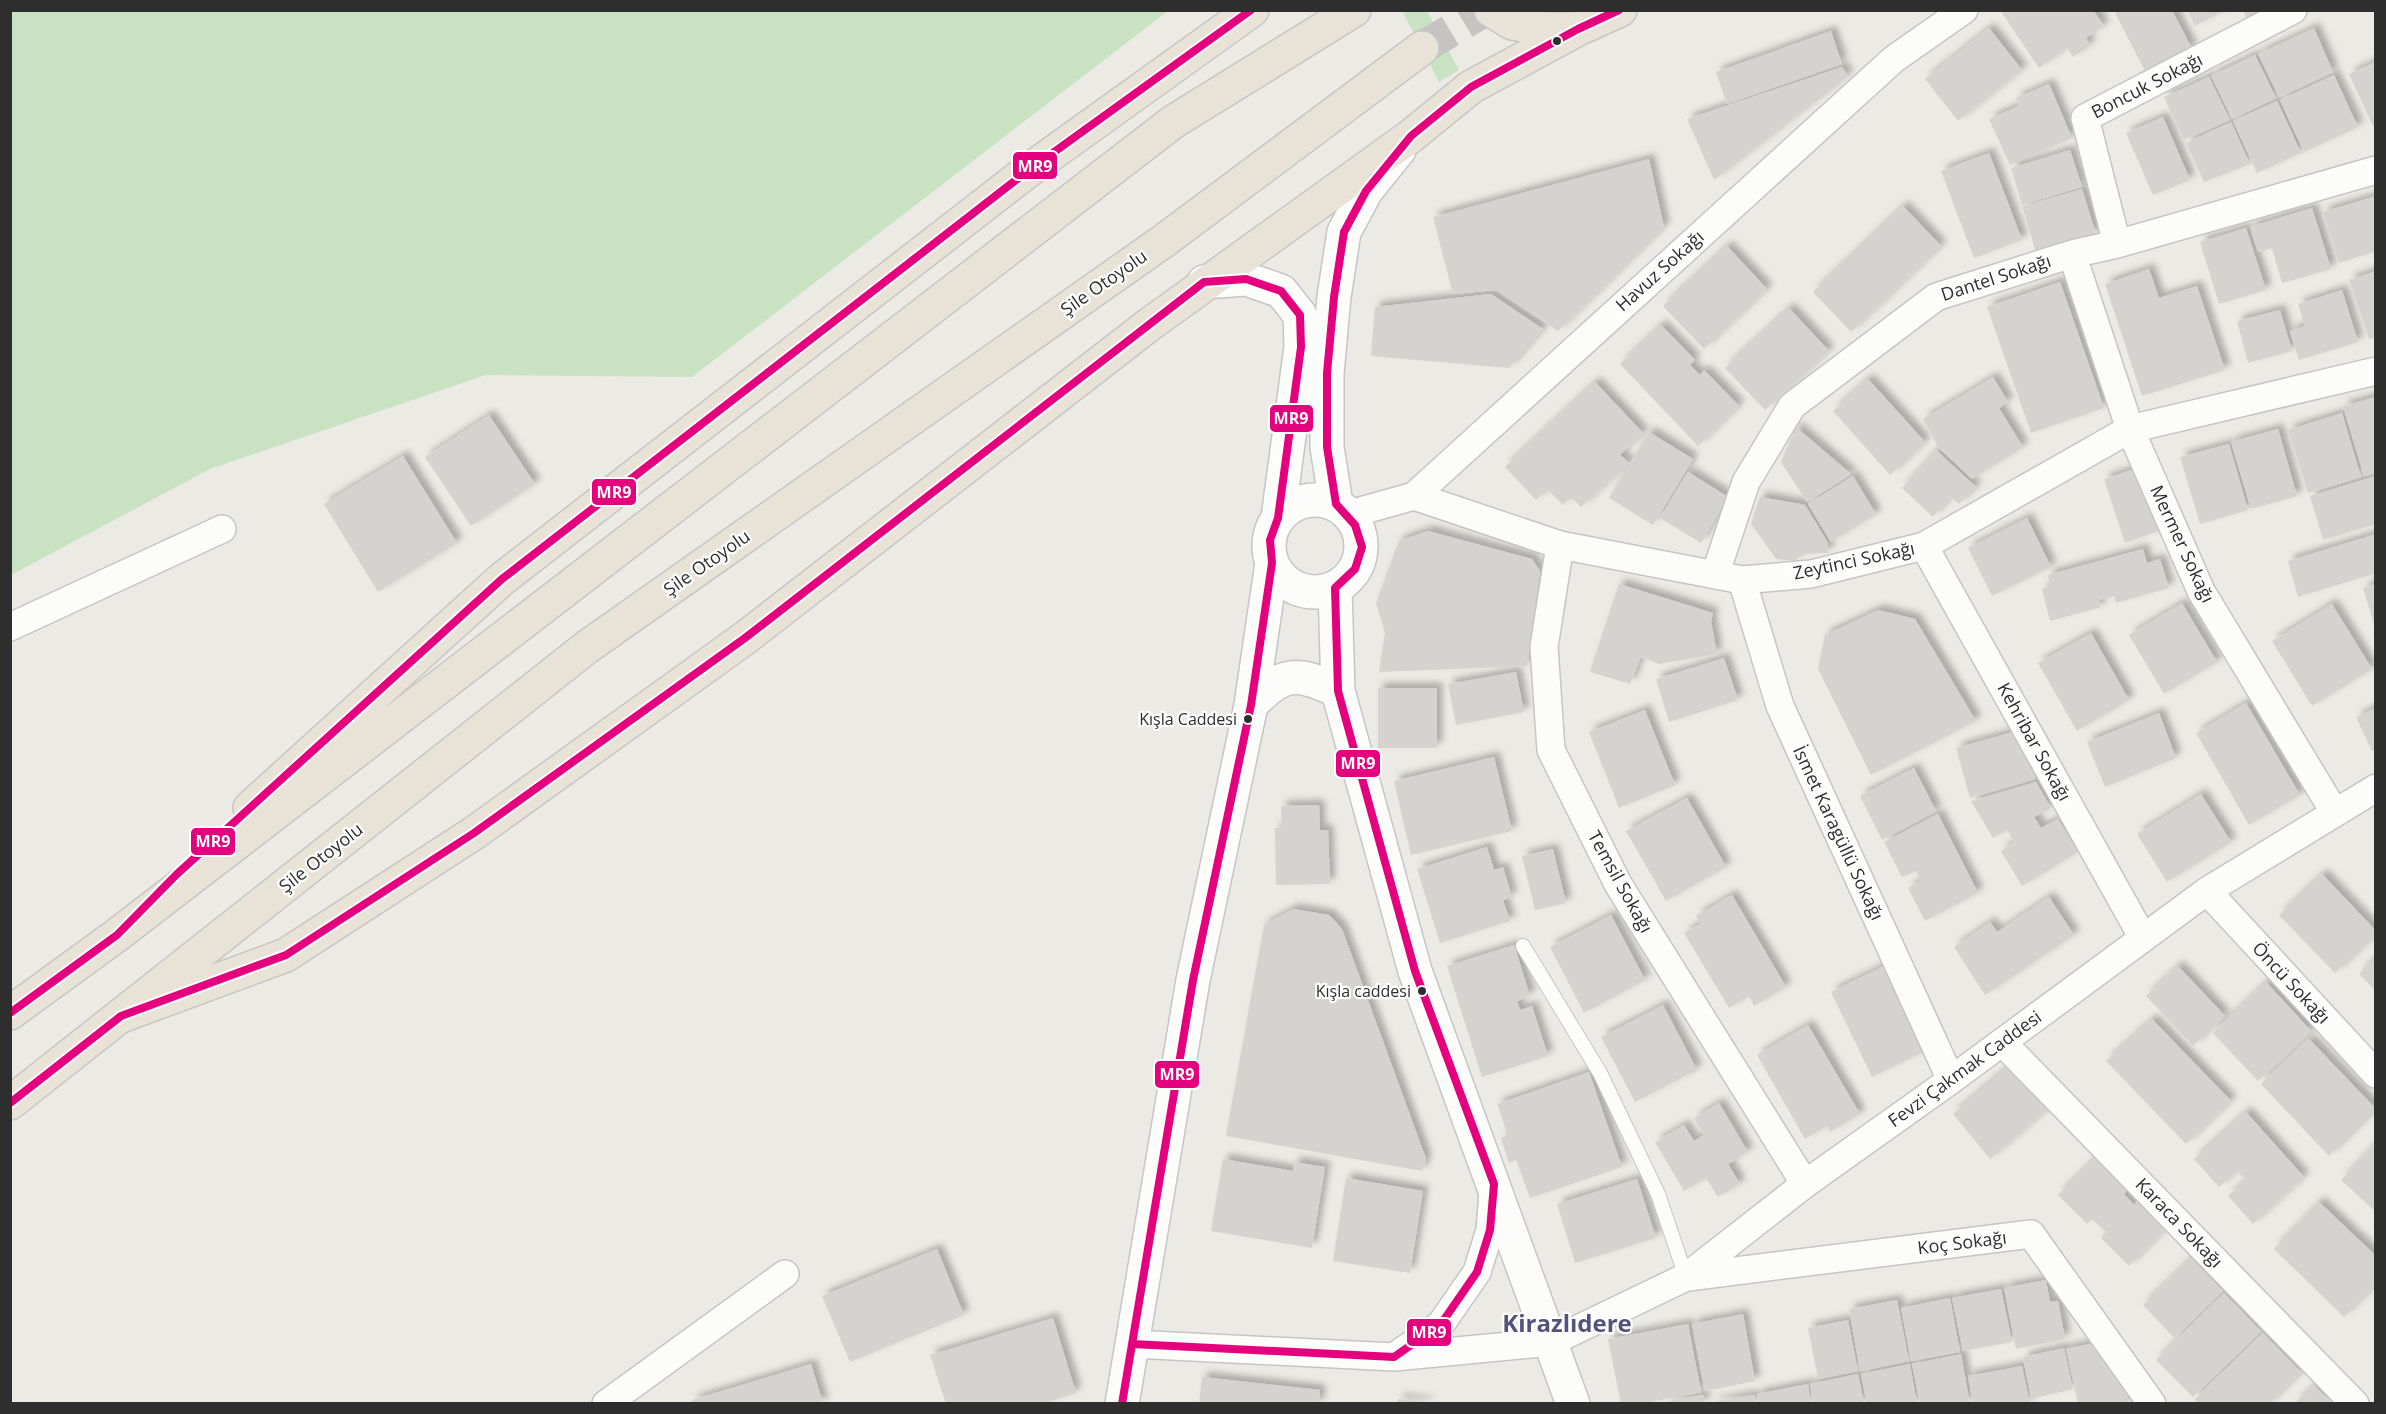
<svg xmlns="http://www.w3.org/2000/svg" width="2386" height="1414" font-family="'Open Sans',sans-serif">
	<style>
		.green { fill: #c9e3c2 }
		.building { fill: #d4d3cf; filter: url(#shadow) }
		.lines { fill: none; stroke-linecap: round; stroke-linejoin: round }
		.highway-tunnel { stroke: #c5c4c0; stroke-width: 33; stroke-dasharray: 33 16; stroke-linecap: butt }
		.lane-casing { stroke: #c6c5c5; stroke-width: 16 }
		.street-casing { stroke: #c6c5c5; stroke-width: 30 }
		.secondary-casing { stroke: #c6c5c5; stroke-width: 36 }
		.highway-casing { stroke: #c6c6c4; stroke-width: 36 }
		.lane { stroke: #fcfcfb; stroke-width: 14 }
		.street { stroke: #fcfcfb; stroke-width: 27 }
		.secondary { stroke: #fcfcfb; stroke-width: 33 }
		.highway { stroke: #e8e2d7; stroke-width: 33 }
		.bus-1-casing { stroke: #fff; stroke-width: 12 }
		.bus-1 { stroke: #e5007d; stroke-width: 8 }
		.bus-dot { fill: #2e2e2e; stroke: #fff; stroke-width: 2 }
		.labels { text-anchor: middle; stroke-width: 4.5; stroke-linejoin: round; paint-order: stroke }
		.bus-label { font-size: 16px; fill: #2e2e2e; stroke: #fff; text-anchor: end }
		.street-label { font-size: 18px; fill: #2e2e2e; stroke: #fff }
		.district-label { font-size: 24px; font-weight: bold; fill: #52527b; stroke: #fff }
		.line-badge { stroke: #fff; stroke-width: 2 }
		.badge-label { font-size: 16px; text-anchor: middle; font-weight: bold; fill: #fff }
	</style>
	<defs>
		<filter id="shadow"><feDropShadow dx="5.5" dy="-5.5" stdDeviation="3" flood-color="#0004"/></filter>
	</defs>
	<rect width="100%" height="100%" fill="#ebeae5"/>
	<!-- green -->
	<path class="green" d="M11,10H1168V11L692,377L486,375L210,469L11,575Z
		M1402,11H1427L1459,70L1439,82Z"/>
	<!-- building -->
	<path class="building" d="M2000,10H2093L2104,26L2086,38L2090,45L2073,57L2067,48L2039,68Z
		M2121,10H2172L2192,49L2146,73L2115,13Z
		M2187,10H2224L2195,26Z
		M2243,10H2261L2246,18Z
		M1989,28L2022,70L1958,121L1925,79Z
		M2314,28L2333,72L2279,97L2258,54Z
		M1831,31L1842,64L1727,104L1716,72Z
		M2255,55L2276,98L2232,119L2211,76Z
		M2376,62V125L2373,126L2349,74Z
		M1842,67L1848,76L1714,180L1687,119Z
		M2334,75L2358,127L2304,152L2280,100Z
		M2209,77L2230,120L2184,140L2164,97Z
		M2049,84L2072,138L2010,165L1989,119L2019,106L2016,98Z
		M2277,101L2301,153L2257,173L2233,121Z
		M2163,117L2190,180L2153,195L2126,133Z
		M2231,122L2250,164L2204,182L2186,143Z
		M2070,150L2082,187L2022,205L2011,168Z
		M1989,153L2022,240L1974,258L1941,171Z
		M1649,159L1664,227L1558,331L1496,290L1453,294L1433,217Z
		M2082,189L2096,234L2036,252L2022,206Z
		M2376,196V251L2339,263L2323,212Z
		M1903,206L1941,246L1851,332L1813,292Z
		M2312,208L2331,269L2282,283L2272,248L2258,252L2250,227Z
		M2246,228L2266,290L2219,304L2200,242Z
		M1727,246L1767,289L1704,349L1663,306Z
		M2149,269L2159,298L2197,286L2225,370L2142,396L2105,284Z
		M2376,271V337L2369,339L2349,280Z
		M2060,282L2104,408L2031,433L1987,307Z
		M2342,290L2358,342L2299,360L2290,331L2305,326L2298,304Z
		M1491,294L1543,329L1509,368L1371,356L1375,307Z
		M1789,308L1829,351L1765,410L1725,368Z
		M2280,310L2292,351L2248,363L2237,321Z
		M1661,325L1695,360L1690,365L1700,375L1704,370L1739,406L1698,446L1620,364Z
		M1993,377L2008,402L1999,408L2023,447L1972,479L1938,447L1923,419Z
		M1868,379L1925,442L1890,475L1833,411Z
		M1595,382L1643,433L1620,455L1629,463L1581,507L1571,497L1563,505L1547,489L1536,500L1505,467Z
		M2376,397V473L2364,476L2343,406Z
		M2342,413L2361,477L2308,493L2288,430Z
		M489,415L535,484L471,526L425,457Z
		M1796,427L1851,474L1807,502L1781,462Z
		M2278,429L2297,496L2251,509L2231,442Z
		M1649,432L1693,459L1653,525L1609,498Z
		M2229,444L2248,510L2200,524L2180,457Z
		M1936,450L1976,487L1959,504L1951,497L1933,517L1902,488Z
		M403,456L457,543L378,592L324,504Z
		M2144,466L2164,529L2125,543L2104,479Z
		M1688,472L1728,497L1701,543L1660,518Z
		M1853,476L1876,514L1831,542L1808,504Z
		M2376,476V524L2323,540L2310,496Z
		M1760,497L1805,505L1828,543V553L1798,554L1797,561L1776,559L1751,524Z
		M2027,518L2051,567L1992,596L1968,548Z
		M1428,531L1532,559L1540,571L1527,666L1379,672L1385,633L1376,603L1399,541Z
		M2376,534V573L2298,597L2288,561Z
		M2143,549L2147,563L2160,559L2169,588L2116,603L2114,596L2099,600L2101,607L2050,621L2042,589L2050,587L2048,575Z
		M1619,584L1713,613L1711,621L1717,654L1659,664L1641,657L1630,684L1590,672Z
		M2376,584V627H2375L2363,588Z
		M2182,603L2217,662L2164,694L2129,635Z
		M2332,604L2372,669L2312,706L2272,641Z
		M1878,610L1915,619L1976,721L1871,775L1818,669L1825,635Z
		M2091,633L2129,700L2077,731L2038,663Z
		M1724,658L1738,700L1669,722L1656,679Z
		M1516,672L1524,712L1456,725L1448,684Z
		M1378,688H1437V748H1378Z
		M2246,703L2300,795L2249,825L2196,733Z
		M2376,708V749L2372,751L2356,717Z
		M1645,710L1675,785L1619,808L1589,732Z
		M2159,713L2176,758L2105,787L2087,742Z
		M2020,730L2035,779L1970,798L1956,748Z
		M1494,757L1512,831L1411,855L1394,781Z
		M1914,768L1936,811L1882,840L1860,796Z
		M2036,782L2051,808L2034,817L2041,828L2058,819L2078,852L2022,886L2001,851L2014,842L2007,830L1993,838L1971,801Z
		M2201,794L2231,842L2167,882L2137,834Z
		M1687,798L1726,867L1666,901L1626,831Z
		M1319,805L1320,830H1328L1330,884L1276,885L1275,828H1282L1281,806Z
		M1938,814L1978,893L1925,921L1908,888L1921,881L1916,871L1902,877L1884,842Z
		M1487,847L1494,870L1503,867L1512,897L1503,900L1510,921L1440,943L1417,869Z
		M1553,849L1566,903L1535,910L1522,856Z
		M2322,874L2376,931V935L2335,973L2279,915Z
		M1732,895L1786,987L1754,1006L1749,996L1729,1008L1684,933L1700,924L1696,916Z
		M2049,897L2074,935L1985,995L1954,947L1990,922L1997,932Z
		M1293,909L1329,915L1342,929L1426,1159L1422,1171L1226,1136L1264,925Z
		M1611,915L1645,980L1584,1013L1550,947Z
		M1514,945L1530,996L1517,1001L1520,1010L1532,1006L1548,1056L1482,1077L1447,966Z
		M2376,957V991L2359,974Z
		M1886,965L1927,1050L1872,1077L1831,992Z
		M2178,966L2225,1016L2193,1046L2146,996Z
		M2266,982L2311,1031L2258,1081L2213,1033Z
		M1663,1005L1697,1070L1635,1102L1601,1037Z
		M2152,1019L2231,1101L2186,1144L2106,1061Z
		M1808,1025L1860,1114L1830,1132L1827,1126L1805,1139L1757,1055Z
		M2309,1039L2376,1109L2329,1156L2261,1084Z
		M2017,1059L2055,1103L1990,1159L1953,1114Z
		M1589,1072L1622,1167L1530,1198L1516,1160L1509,1163L1501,1138L1508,1136L1497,1104Z
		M1719,1103L1748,1152L1728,1164L1740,1184L1718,1197L1706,1178L1684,1191L1655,1142L1684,1125L1694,1141L1704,1135L1694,1118Z
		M2246,1112L2304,1177L2253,1224L2228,1196L2246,1180L2237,1171L2219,1187L2194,1159Z
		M2376,1143V1212L2341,1180Z
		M2096,1157L2128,1189L2124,1194L2134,1205L2139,1199L2167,1227L2129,1266L2101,1238L2106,1232L2092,1219L2087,1224L2058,1195Z
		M1223,1159L1293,1171L1294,1162L1325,1167L1312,1248L1211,1231Z
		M1346,1178L1423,1191L1410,1273L1333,1261Z
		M1637,1179L1656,1238L1575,1263L1557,1204Z
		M2319,1202L2376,1256V1284L2344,1317L2274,1249Z
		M937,1249L964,1315L850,1362L822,1296Z
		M2191,1258L2223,1291L2174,1338L2143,1305Z
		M2046,1280L2050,1302L2058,1301L2065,1339L2016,1349L2004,1288Z
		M2001,1289L2012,1342L1963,1351L1952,1298Z
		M2224,1293L2261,1331L2193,1397L2156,1360Z
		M1950,1298L1960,1352L1911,1361L1901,1308Z
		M1897,1300L1909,1361L1860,1371L1849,1309Z
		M1743,1314L1755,1381L1705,1391L1692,1324Z
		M1053,1318L1076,1393L1042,1404H946L930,1355Z
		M1848,1320L1858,1371L1818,1379L1808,1328Z
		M1688,1324L1701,1392L1639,1404H1621L1608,1339Z
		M2263,1333L2301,1372L2269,1404H2199L2195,1399Z
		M2094,1343L2125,1387L2129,1404H2078L2066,1349Z
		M2064,1348L2073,1389L2031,1399L2023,1357Z
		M1961,1354L1970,1404H1920L1912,1364Z
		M811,1364L823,1404H694L692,1400Z
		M1910,1364L1917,1404H1867L1861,1374Z
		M2022,1366L2030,1404H1973L1968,1376Z
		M1858,1374L1864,1404H1813L1810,1384Z
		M1202,1377L1320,1390L1319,1404H1199Z
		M1808,1384L1811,1404H1759L1757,1394Z
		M2314,1385L2332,1404H2294Z
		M1703,1395L1705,1404H1665V1402Z
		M1754,1395L1756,1404H1713V1402Z
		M1398,1399L1428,1402V1404H1398Z"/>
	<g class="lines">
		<!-- highway-tunnel -->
		<path class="highway-tunnel" d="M1422,48L1485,10"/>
		<!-- lane casing -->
		<g class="lane-casing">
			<path id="lane" d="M1523,946L1600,1073L1658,1194L1686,1277"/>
		</g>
		<!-- street casing -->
		<g class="street-casing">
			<path id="street" d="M2117,244L2085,118L2293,10
				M2072,254L2130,429L2201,591L2335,813
				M1414,496L1560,545L1742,580L1811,574L1924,546L2130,429L2376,371
				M1350,514L1414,496L1894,59L1964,10
				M1560,545L1544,647L1551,750L1618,884L1805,1184
				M1924,546L2143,938
				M1715,575L1746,482L1792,406L1936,297L2072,254L2117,244L2376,170
				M1742,580L1780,706L1951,1080
				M10,627L222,529
				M2207,891L2376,1074
				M2002,1042L2355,1404
				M1688,1277L2031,1234L2152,1404
				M1132,1344L1394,1357L1551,1342L1686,1277L1805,1184L1951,1080L2207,891L2376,788
				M1395,1356L1441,1324L1477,1272L1490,1230L1493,1192
				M606,1404L785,1274"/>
		</g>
		<!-- secondary casing -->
		<g class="secondary-casing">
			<path id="secondary" d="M1204,282L1246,279L1281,291L1300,315L1301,347L1278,518
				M1269 546a46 46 0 1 1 92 0a46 46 0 1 1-92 0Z
				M1336,504L1327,447V373L1334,297L1344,232L1366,191L1399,150
				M1335,588L1338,691L1415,971L1573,1404
				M1251,705C1283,671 1297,671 1338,691
				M1122,1404L1193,980L1251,705L1272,563"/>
		</g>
		<!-- highway casing -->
		<g class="highway-casing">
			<path id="highway" d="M1491,10L1512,23L1545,29H1578
				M250,808L502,579L1025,173L1252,10
				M10,1013L117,935L1173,122L1354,10
				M121,1016L286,955L474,833L745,638L1150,324L1411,136L1471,87L1578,29L1620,10
				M10,1103L587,647L1165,240L1422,48"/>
		</g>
		<!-- lane -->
		<use href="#lane" class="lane"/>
		<!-- street -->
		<use href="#street" class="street"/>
		<!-- secondary -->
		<use href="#secondary" class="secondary"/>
		<!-- highway -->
		<use href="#highway" class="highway"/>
		<!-- bus-1 casing -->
		<g class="bus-1-casing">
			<path id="bus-1" d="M10,1013L117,935L177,874L502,579L1025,173L1251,10
				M10,1103L121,1016L286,955L474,833L745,638L1204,282L1246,279L1281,291L1300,315L1301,347L1278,518L1270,540L1272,563L1251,705L1193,980L1122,1404
				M1132,1344L1394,1357L1441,1324L1477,1272L1490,1230L1494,1184L1415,971L1338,691L1335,588L1355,569L1362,547L1355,525L1336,504L1327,447V373L1334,297L1344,232L1366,191L1411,136L1471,87L1578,29L1619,10"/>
		</g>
		<!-- bus-1 -->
		<use href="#bus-1" class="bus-1"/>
	</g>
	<!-- markers -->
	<g class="bus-dot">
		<circle cx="1557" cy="41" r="5"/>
		<circle cx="1248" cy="719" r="5"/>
		<circle cx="1422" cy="991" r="5"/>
	</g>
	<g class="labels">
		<!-- bus labels -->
		<g class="bus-label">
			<text x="1237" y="725">Kışla Caddesi</text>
			<text x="1411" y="997">Kışla caddesi</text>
		</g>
		<!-- street labels -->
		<g class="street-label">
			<text transform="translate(2147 86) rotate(-27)" y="6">Boncuk Sokağı</text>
			<text transform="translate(1660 271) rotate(-42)" y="6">Havuz Sokağı</text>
			<text transform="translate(1996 278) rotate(-18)" y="6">Dantel Sokağı</text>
			<text transform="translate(1104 283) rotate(-35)" y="6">Şile Otoyolu</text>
			<text transform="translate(2182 544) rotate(65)" y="6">Mermer Sokağı</text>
			<text transform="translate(1854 561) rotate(-12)" y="6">Zeytinci Sokağı</text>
			<text transform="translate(707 563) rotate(-35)" y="6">Şile Otoyolu</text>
			<text transform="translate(2034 742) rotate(61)" y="6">Kehribar Sokağı</text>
			<text transform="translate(1838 833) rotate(65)" y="6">İsmet Karagüllü Sokağı</text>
			<text transform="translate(321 858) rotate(-38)" y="6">Şile Otoyolu</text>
			<text transform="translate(1620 882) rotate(61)" y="6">Temsil Sokağı</text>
			<text transform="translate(2291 983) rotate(47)" y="6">Öncü Sokağı</text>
			<text transform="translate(1965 1069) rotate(-36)" y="6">Fevzi Çakmak Caddesi</text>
			<text transform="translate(2179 1223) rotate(46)" y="6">Karaca Sokağı</text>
			<text transform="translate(1962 1243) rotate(-7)" y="6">Koç Sokağı</text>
		</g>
		<!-- district labels -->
		<g class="district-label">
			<text x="1567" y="1332">Kirazlıdere</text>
		</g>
	</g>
	<g class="line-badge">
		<rect x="1012" y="151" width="46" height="29" rx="6" fill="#e5007d"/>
		<rect x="1269" y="404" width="45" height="29" rx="6" fill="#e5007d"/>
		<rect x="591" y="478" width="46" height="28" rx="6" fill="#e5007d"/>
		<rect x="1335" y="749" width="46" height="29" rx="6" fill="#e5007d"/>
		<rect x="190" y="827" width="46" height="29" rx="6" fill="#e5007d"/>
		<rect x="1154" y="1060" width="46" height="29" rx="6" fill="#e5007d"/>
		<rect x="1406" y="1318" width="46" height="29" rx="6" fill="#e5007d"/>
	</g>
	<g class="badge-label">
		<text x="1035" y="172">MR9</text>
		<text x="1291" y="424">MR9</text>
		<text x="614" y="498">MR9</text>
		<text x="1358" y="769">MR9</text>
		<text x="213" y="847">MR9</text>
		<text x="1177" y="1080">MR9</text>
		<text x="1429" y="1338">MR9</text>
	</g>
	<!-- border -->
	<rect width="2386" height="1414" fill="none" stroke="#2e2e2e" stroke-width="24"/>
</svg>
